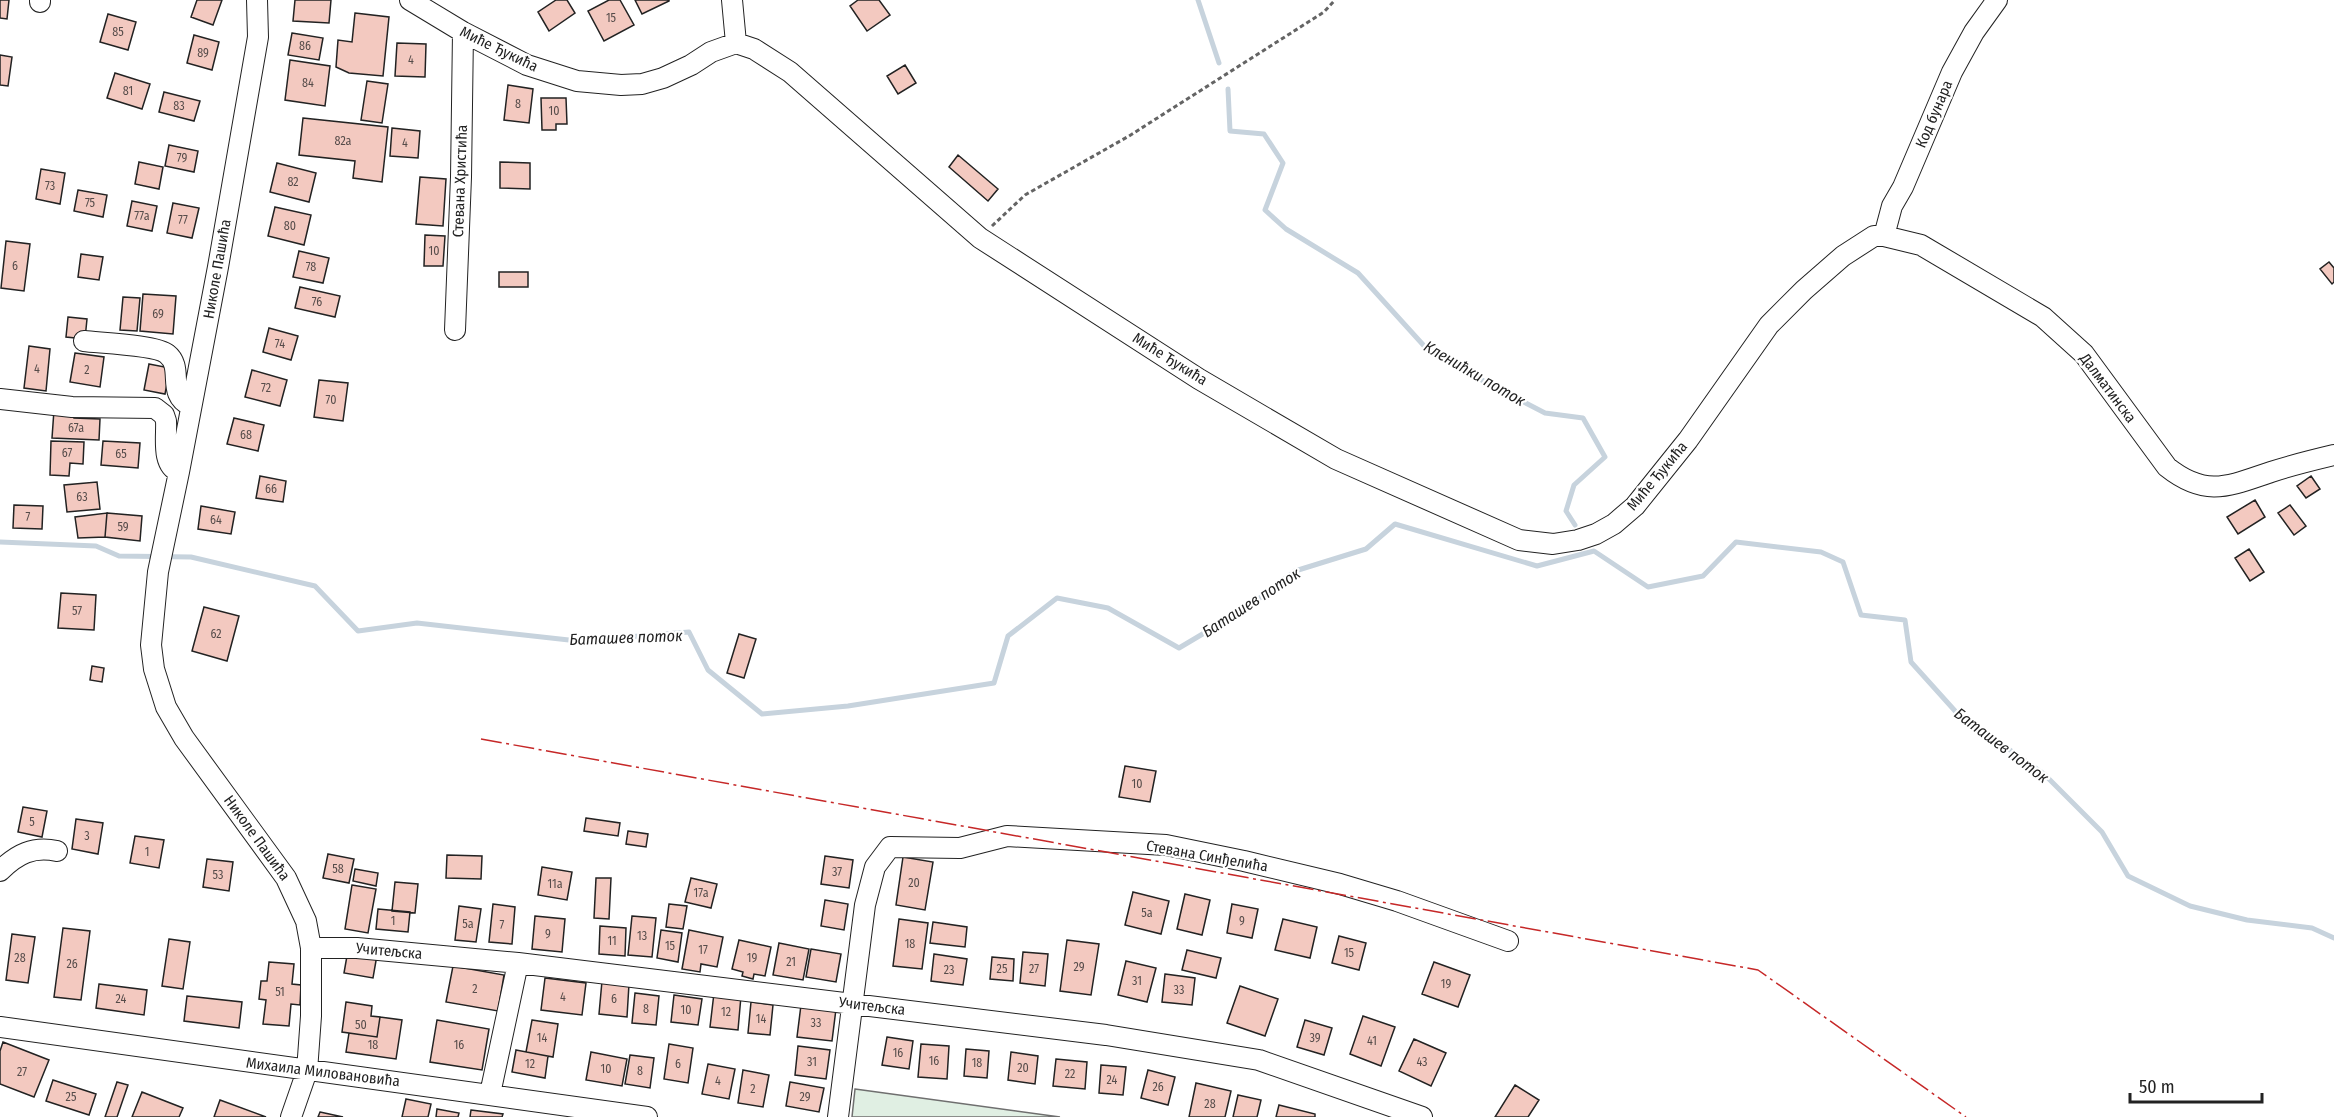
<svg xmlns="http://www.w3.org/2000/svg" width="2334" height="1117" font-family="'Fira Sans Condensed',sans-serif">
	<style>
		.green { fill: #e0efe3; stroke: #6f6f6f; stroke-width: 1.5 }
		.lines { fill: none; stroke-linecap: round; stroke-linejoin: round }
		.stream { stroke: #c7d3dd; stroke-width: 5 }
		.building { fill: #f3c9c0; stroke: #222; stroke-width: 1.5 }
		.minor-casing { stroke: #222; stroke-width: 22 }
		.path { stroke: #646464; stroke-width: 3; stroke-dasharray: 4.5 3; stroke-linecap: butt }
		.minor { stroke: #fff; stroke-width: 20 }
		.power { stroke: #c62828; stroke-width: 1.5; stroke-dasharray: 21 4.5 3 4.5; stroke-linecap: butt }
		.labels { text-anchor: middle; stroke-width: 4.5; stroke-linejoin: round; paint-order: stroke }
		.number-label { font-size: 12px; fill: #564c4a }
		.street-label { font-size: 15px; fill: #222; stroke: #fff }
		.water-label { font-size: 16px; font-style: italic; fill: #222; stroke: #fff }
	</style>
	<rect width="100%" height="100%" fill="#fff"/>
	<!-- green -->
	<path class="green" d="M855,1089L1060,1117H852Z"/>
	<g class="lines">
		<!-- stream -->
		<path class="stream" d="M1198,0L1219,63
			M1228,89L1230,131L1264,134L1283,163L1265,210L1286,229L1358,273L1426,348L1487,383L1545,413L1583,418L1605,457L1574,485L1566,511L1575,525
			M0,542L96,546L119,556L191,557L315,586L358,631L417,623L578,641L689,632L708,670L762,714L848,706L994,683L1008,636L1057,598L1108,608L1179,648L1248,607L1295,571L1366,549L1395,524L1537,566L1594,551L1648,587L1703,576L1736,542L1821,552L1843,562L1861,615L1905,620L1911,662L1956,712L2044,774L2102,832L2128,876L2190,906L2247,920L2312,928L2334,938"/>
	</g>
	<!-- building -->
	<path class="building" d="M0,0H9L7,19L0,18Z
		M197,0H222L213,25L191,17Z
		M295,0H331L329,23L293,21Z
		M556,0H567L575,13L549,31L538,12Z
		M609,0H620L634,25L604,41L588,11Z
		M635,0H669V1L642,14Z
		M858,0H879L890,15L867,31L850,6Z
		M355,13L389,17L383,76L349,73L336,67L338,40L352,42Z
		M108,14L136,22L128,50L100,42Z
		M292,33L323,38L319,60L288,55Z
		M194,35L219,42L212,70L187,63Z
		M397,43L426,44L425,77L395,76Z
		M0,55L12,57L8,86L0,85Z
		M290,60L330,66L325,106L285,100Z
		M905,65L916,83L898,94L887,76Z
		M115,73L150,84L142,109L107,98Z
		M367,81L388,84L382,123L361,120Z
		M508,85L533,89L529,123L504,120Z
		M164,92L200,101L194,121L159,112Z
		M541,98H566L567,124H556V130H542Z
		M303,118L388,127L382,182L353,178L355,161L299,155Z
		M392,128L420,131L418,158L390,156Z
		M169,145L198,151L194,172L165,166Z
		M958,155L998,189L988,201L949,167Z
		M139,162L163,167L159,189L135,184Z
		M500,162L530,163V189L500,188Z
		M277,163L316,173L309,202L270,192Z
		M41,169L65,173L60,204L36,199Z
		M420,177L446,179L443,226L416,224Z
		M78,190L107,195L103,217L74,211Z
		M132,201L157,206L152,231L127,226Z
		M173,203L199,208L192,238L167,233Z
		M275,207L311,215L304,245L268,236Z
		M425,235L445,236L443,266H424Z
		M6,241L30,244L24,291L1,288Z
		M299,251L329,258L323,283L293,277Z
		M81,254L103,257L99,280L78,277Z
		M2329,262L2334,268V282L2332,284L2320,269Z
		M499,272H528V287H499Z
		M300,287L340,296L335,317L295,308Z
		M143,294L176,296L173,334L140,331Z
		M123,297L140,298L137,331L120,330Z
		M68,317L87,319L85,339L66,337Z
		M269,328L298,336L291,360L263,352Z
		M29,346L50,349L46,391L24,388Z
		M75,353L104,357L100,387L70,382Z
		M149,364L170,368L165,394L144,390Z
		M252,370L287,380L280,406L245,397Z
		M319,380L348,383L343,421L314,417Z
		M54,410H74V418L100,419L99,440L52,438Z
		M234,418L264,425L258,451L227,444Z
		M51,441L84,442L83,464L70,463L69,476L50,475Z
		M103,441L140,443L138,468L101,465Z
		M260,476L286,481L283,502L256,498Z
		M2311,476L2320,489L2306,498L2297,486Z
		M97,482L100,509L67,512L64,485Z
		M2255,500L2265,517L2238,534L2227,517Z
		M14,505L43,506L42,529L13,528Z
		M2290,505L2306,526L2294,535L2278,513Z
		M201,506L235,512L231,534L198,529Z
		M107,513L105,537L78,538L75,517Z
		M107,513L142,516L140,541L105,537Z
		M2249,549L2264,572L2250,581L2235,558Z
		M61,593L96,595L94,630L58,628Z
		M204,607L239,616L227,661L192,651Z
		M739,634L756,639L744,678L727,673Z
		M92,666L104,668L102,682L90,680Z
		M1125,766L1156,771L1150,802L1119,797Z
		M23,807L47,811L42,837L18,832Z
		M586,818L620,823L618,836L584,831Z
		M76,819L103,823L98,854L72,849Z
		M628,831L648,834L646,847L626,844Z
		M135,836L164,840L159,868L130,863Z
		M328,854L354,859L349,883L323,878Z
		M447,855L482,856L481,879L446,878Z
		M825,856L853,860L849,888L821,884Z
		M903,857L933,862L925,910L896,905Z
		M207,859L233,862L229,891L203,887Z
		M542,867L572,872L567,900L538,895Z
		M355,869L378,873L376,886L353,881Z
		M596,878H611L609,919L594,918Z
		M691,878L717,884L711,908L685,902Z
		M395,882L418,884L415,913L392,911Z
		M352,885L376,889L368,933L345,929Z
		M1133,892L1169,901L1161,934L1125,925Z
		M1185,894L1210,900L1202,935L1177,929Z
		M825,900L848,904L844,930L821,926Z
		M493,904L515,907L512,944L489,942Z
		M669,904L687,906L683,929L666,927Z
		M1232,904L1258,909L1252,938L1227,933Z
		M459,906L481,909L476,942L455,940Z
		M378,909L410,912L408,932L376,929Z
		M535,916L565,919L562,952L532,949Z
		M632,916L656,918L652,957L628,955Z
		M899,919L928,923L922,969L893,966Z
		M1283,919L1317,927L1310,958L1275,950Z
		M933,922L967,927L965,947L930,943Z
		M600,926L626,928L625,956L599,954Z
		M63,928L90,931L81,1000L54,997Z
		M661,930L682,933L678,962L657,958Z
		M689,930L723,937L717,967L701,964L700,972L682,969Z
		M12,934L35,937L28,983L6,980Z
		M1339,936L1366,943L1359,970L1332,963Z
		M169,939L190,942L183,989L162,986Z
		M739,940L771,947L765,976L754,974L753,979L742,976L743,972L732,969Z
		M1067,940L1099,944L1091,995L1060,991Z
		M779,943L809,949L803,980L773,975Z
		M811,949L841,954L836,982L806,977Z
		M348,950L377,955L373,978L344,973Z
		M1187,950L1221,958L1216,978L1182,970Z
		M1023,952L1048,954L1045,986L1020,983Z
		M934,954L967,959L963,985L931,981Z
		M992,957L1014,959L1013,981L990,979Z
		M1126,961L1156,968L1147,1002L1118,995Z
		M269,962L294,964L292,984L301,985L300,1005L291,1004L289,1026L263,1024L266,1000L259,999L261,981H267Z
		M1434,962L1470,975L1458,1007L1422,994Z
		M453,966L504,975L498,1011L446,1002Z
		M1165,974L1195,978L1192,1005L1162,1002Z
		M545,978L586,983L582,1015L541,1010Z
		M602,981L629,984L627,1017L599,1014Z
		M99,984L147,990L144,1015L96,1008Z
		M1240,986L1278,999L1265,1036L1227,1023Z
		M635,993L659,996L656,1025L632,1023Z
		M714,993L741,996L738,1030L710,1027Z
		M674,995L702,999L698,1025L671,1022Z
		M187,996L242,1002L239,1028L184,1021Z
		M346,1002L372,1006L371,1016L380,1017L377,1037L342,1032Z
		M751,1002L773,1005L770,1035L748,1033Z
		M801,1005L836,1009L832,1041L797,1037Z
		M1363,1016L1395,1027L1381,1066L1350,1054Z
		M380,1017L402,1020L396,1059L346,1052L349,1033L377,1037Z
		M437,1020L489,1029L482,1070L430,1062Z
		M532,1020L558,1024L553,1057L526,1052Z
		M1305,1020L1332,1028L1324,1055L1297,1047Z
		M887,1037L913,1041L909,1069L882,1065Z
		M1414,1039L1446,1053L1431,1086L1399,1071Z
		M3,1042L49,1060L34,1097L0,1084V1051Z
		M669,1044L693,1048L688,1083L664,1079Z
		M921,1044L949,1046L947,1079L918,1077Z
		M798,1046L830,1050L826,1079L795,1075Z
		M966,1049L989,1051L987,1078L964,1076Z
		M516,1050L548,1056L545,1078L512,1072Z
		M591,1052L627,1059L622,1086L586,1080Z
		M1011,1052L1038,1056L1035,1084L1008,1080Z
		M630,1055L654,1058L650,1088L625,1084Z
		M1056,1059L1087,1062L1085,1089L1053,1086Z
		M708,1064L735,1069L729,1099L702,1094Z
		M1101,1065L1126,1067L1123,1095L1099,1093Z
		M743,1070L769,1075L763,1107L738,1103Z
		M1148,1070L1175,1077L1168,1105L1141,1098Z
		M53,1080L96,1094L89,1115L46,1101Z
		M117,1082L128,1085L117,1117H105Z
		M790,1082L824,1088L819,1112L786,1106Z
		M1196,1083L1231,1091L1225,1117H1189Z
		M1515,1085L1539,1100L1528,1117H1495Z
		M142,1092L183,1108L179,1117H132Z
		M1238,1095L1261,1100L1257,1117H1233Z
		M406,1099L431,1104L428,1117H402Z
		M220,1100L266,1117H214Z
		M1279,1105L1315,1114V1117H1276Z
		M437,1109L459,1113L458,1117H436Z
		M471,1110L503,1114L502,1117H470Z
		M320,1112L343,1117H318Z"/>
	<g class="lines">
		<!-- minor casing -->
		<g class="minor-casing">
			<path id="minor" d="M257,0L258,37L218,267L179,472L158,572L151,645L154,669L166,707L184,738L286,878L306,921L311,948V1016L307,1071L291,1117
				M410,0L463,32L527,65L577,81L621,85L642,84L663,78L691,65L711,52L736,43L754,49L790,72L980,238L1199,379L1336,459L1519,540L1553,544L1578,540L1596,534L1614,524L1635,506L1688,440L1769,325L1804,290L1843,256L1874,236H1884L1921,245L2043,317L2084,354L2167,467C2206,498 2229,486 2271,472C2292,465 2313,460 2334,455
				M732,0L736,43
				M40,2V0
				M1884,236L1892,206L1903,187L1952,72L1974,32L1997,0
				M455,330L461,177L463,32
				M84,341C100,343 157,345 167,354C185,368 165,394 191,406
				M0,399L72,407L155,408L164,415L166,421C167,437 161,465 179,472
				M0,871C17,854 33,846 57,851
				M311,948H357L518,963L1106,1035L1259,1060L1422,1117
				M0,1027L647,1117
				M490,1094L518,963
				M838,1117L865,905L875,867L890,847L960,848L1007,836L1166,845L1244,861L1340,884L1397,901L1508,941"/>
		</g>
		<!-- path -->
		<path class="path" d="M992,226L1025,195L1129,136L1324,12L1335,0"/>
		<!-- minor -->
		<use href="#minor" class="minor"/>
		<!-- power -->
		<path class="power" d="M481,739L1758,970L1966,1117"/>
	</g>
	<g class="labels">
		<!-- number labels -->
		<g class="number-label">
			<text x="611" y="22">15</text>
			<text x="118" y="36">85</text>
			<text x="305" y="50">86</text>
			<text x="203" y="57">89</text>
			<text x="411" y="64">4</text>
			<text x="308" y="87">84</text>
			<text x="128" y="95">81</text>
			<text x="518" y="108">8</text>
			<text x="179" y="110">83</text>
			<text x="554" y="115">10</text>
			<text x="343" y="145">82a</text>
			<text x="405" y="147">4</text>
			<text x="182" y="162">79</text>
			<text x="293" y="186">82</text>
			<text x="50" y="190">73</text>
			<text x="90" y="207">75</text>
			<text x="142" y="220">77a</text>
			<text x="183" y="224">77</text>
			<text x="290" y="230">80</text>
			<text x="434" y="255">10</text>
			<text x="15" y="270">6</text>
			<text x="311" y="271">78</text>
			<text x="317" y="306">76</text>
			<text x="158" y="318">69</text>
			<text x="280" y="348">74</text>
			<text x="37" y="373">4</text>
			<text x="87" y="374">2</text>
			<text x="266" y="392">72</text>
			<text x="331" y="404">70</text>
			<text x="76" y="432">67a</text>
			<text x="246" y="439">68</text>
			<text x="67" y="457">67</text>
			<text x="121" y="458">65</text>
			<text x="271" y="493">66</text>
			<text x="82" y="501">63</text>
			<text x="28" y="521">7</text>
			<text x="216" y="524">64</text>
			<text x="123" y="531">59</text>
			<text x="77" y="615">57</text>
			<text x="216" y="638">62</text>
			<text x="1137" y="788">10</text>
			<text x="32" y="826">5</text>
			<text x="87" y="840">3</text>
			<text x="147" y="856">1</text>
			<text x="338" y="873">58</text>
			<text x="837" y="876">37</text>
			<text x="218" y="879">53</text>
			<text x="914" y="887">20</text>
			<text x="555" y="888">11a</text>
			<text x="701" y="897">17a</text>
			<text x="1147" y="917">5a</text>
			<text x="393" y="925">1</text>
			<text x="1242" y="925">9</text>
			<text x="468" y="928">5a</text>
			<text x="502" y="929">7</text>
			<text x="548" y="938">9</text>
			<text x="642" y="940">13</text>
			<text x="612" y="945">11</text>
			<text x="910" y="948">18</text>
			<text x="670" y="950">15</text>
			<text x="703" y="954">17</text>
			<text x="1349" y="957">15</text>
			<text x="20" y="962">28</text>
			<text x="752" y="962">19</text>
			<text x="791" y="966">21</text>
			<text x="72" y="968">26</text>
			<text x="1079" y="971">29</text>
			<text x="1002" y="973">25</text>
			<text x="1034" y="973">27</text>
			<text x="949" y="974">23</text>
			<text x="1137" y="985">31</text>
			<text x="1446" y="988">19</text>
			<text x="475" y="993">2</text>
			<text x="1179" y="994">33</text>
			<text x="280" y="996">51</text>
			<text x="563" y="1001">4</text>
			<text x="121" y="1003">24</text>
			<text x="614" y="1003">6</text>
			<text x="646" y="1013">8</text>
			<text x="686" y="1014">10</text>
			<text x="726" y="1016">12</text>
			<text x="761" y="1023">14</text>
			<text x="816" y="1027">33</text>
			<text x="361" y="1029">50</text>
			<text x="542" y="1042">14</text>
			<text x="1315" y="1042">39</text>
			<text x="1372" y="1045">41</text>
			<text x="373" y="1049">18</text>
			<text x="459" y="1049">16</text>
			<text x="898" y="1057">16</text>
			<text x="934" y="1065">16</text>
			<text x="812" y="1066">31</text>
			<text x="1422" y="1066">43</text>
			<text x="977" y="1067">18</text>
			<text x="530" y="1068">12</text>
			<text x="678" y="1068">6</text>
			<text x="1023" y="1072">20</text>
			<text x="606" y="1073">10</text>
			<text x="640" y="1075">8</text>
			<text x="22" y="1076">27</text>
			<text x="1070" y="1078">22</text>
			<text x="1112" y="1084">24</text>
			<text x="718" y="1085">4</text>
			<text x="1158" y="1091">26</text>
			<text x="753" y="1093">2</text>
			<text x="71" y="1101">25</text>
			<text x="805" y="1101">29</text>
			<text x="1210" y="1108">28</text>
		</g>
		<!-- street labels -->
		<g class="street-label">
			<text transform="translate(499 49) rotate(26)" y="5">Миће Ђукића</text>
			<text transform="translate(1934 114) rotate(-67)" y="5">Код бунара</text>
			<text transform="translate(460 181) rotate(-88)" y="5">Стевана Христића</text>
			<text transform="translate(217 269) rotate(-80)" y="5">Николе Пашића</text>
			<text transform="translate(1170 359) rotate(32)" y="5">Миће Ђукића</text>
			<text transform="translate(2108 388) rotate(53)" y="5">Далматинска</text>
			<text transform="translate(1657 476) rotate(-50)" y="5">Миће Ђукића</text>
			<text transform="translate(257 838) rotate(54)" y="5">Николе Пашића</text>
			<text transform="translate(1207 856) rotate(10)" y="5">Стевана Синђелића</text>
			<text transform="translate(389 951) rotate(5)" y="5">Учитељска</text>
			<text transform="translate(872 1006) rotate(7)" y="5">Учитељска</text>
			<text transform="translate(323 1072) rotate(7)" y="5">Михаила Миловановића</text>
		</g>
		<!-- water labels -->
		<g class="water-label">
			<text transform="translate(1475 373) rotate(30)" y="6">Кленићки поток</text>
			<text transform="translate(1251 602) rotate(-33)" y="6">Баташев поток</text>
			<text transform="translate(626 637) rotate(-2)" y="6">Баташев поток</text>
			<text transform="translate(2002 745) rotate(37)" y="6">Баташев поток</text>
		</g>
	</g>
	<!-- scale -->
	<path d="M2130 1093v9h132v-9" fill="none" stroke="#222222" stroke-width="3"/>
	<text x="2139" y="1093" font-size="18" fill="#222222" stroke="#ffffff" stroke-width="4.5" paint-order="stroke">50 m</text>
</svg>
